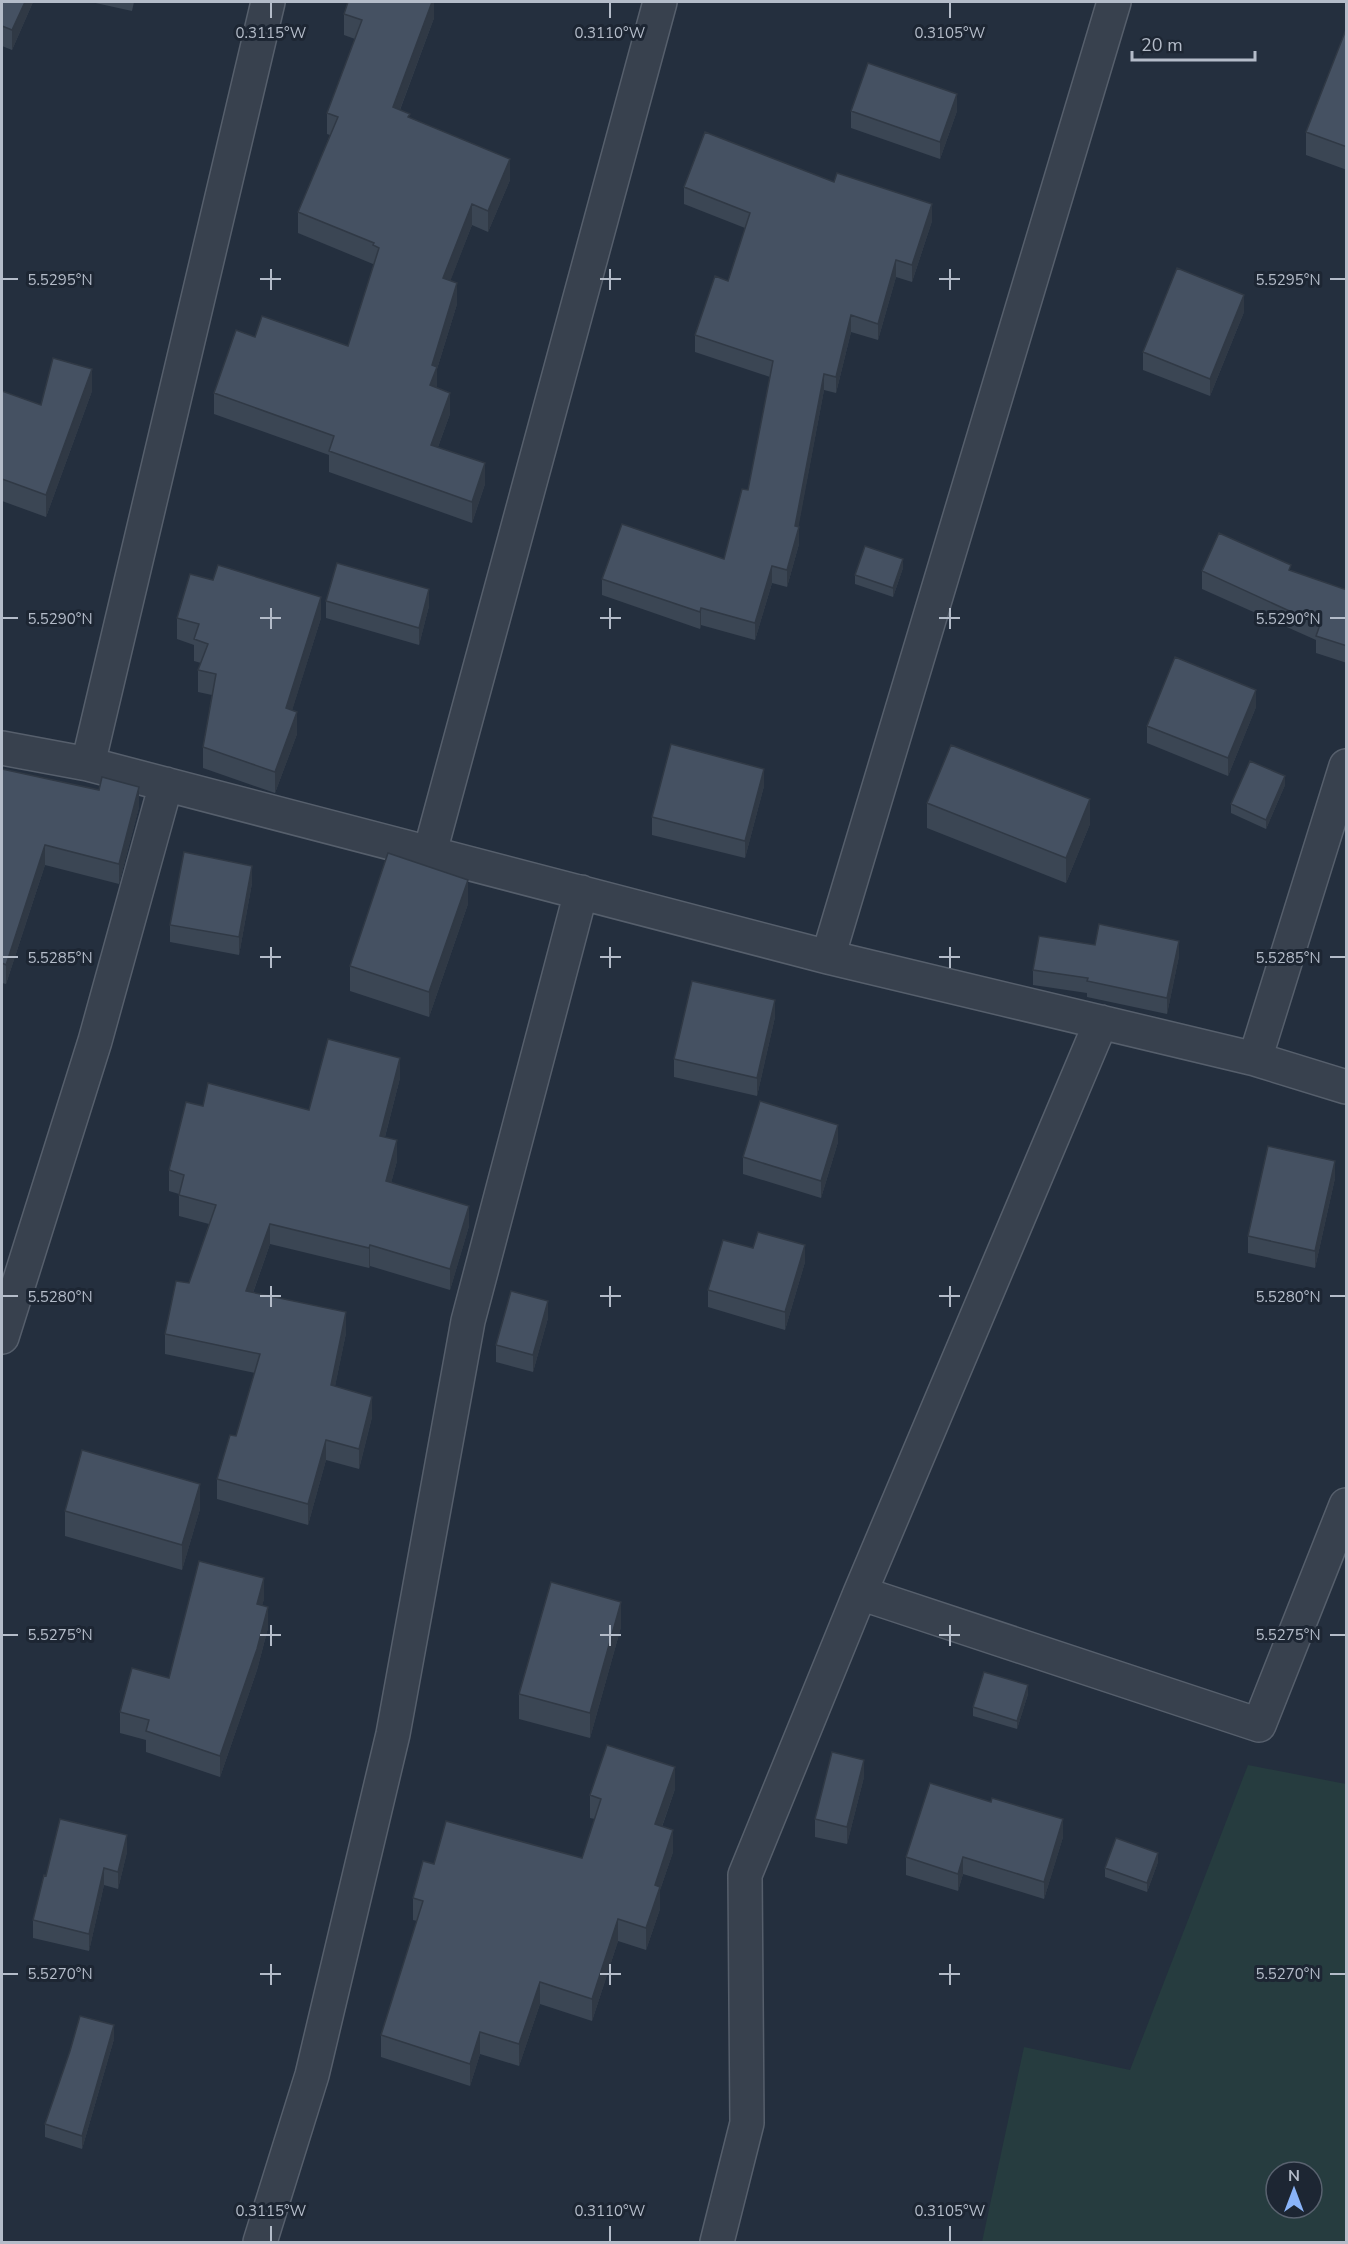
<svg xmlns="http://www.w3.org/2000/svg" width="1348" height="2244" font-family="'Nunito Sans',sans-serif">
	<style>
		.green { fill: #263c3f; fill-rule: evenodd }
		.lines { fill: none; stroke-linecap: round; stroke-linejoin: round }
		.street-casing { stroke: #565f6c; stroke-width: 36 }
		.street { stroke: #38414e; stroke-width: 33 }
		.wall { fill: #3b4654 }
		.shaded-wall { fill: #303945 }
		.building { fill: #455162; stroke: #303945; stroke-width: 1.5 }
		.ticks { fill: none; stroke: #b4bcc9; stroke-width: 2 }
		.ticks-label { font-size: 15px; text-anchor: middle; fill: #b4bcc9; stroke: #1d2633; stroke-width: 6; stroke-linejoin: round; paint-order: stroke }
	</style>
	<rect width="100%" height="100%" fill="#242f3e"/>
	<!-- green -->
	<path class="green" d="M1248,1765L1346,1784V2242H982L1024,2047L1130,2070ZM1276,2172H1312V2208H1276Z"/>
	<g class="lines">
		<!-- street casing -->
		<g class="street-casing">
			<path id="street" d="M2,748L88,764L828,957L1255,1059L1346,1087
				M88,764L268,2
				M430,852L660,2
				M828,957L1114,2
				M1255,1059L1346,766
				M2,1337L95,1041L166,784
				M860,1593L1259,1725L1346,1505
				M260,2242L312,2075L393,1734L468,1321L581,892
				M717,2242L747,2123L745,1875L860,1593L1101,1022"/>
		</g>
		<!-- street -->
		<use href="#street" class="street"/>
	</g>
	<!-- wall -->
	<path class="wall" d="M2,2H33L12,50L2,46Z
		M91,2H134L132,11Z
		M434,2V18L400,110L410,118L510,180L488,232L472,225L450,281L457,304L437,369V388L450,414L438,447L485,484L472,523L329,472V455L214,414V393L255,337L348,346L373,267V264L298,233V212L330,135L327,134V113L355,39L344,35V14Z
		M1347,27V170L1306,155V132Z
		M851,111H957L940,159L851,128Z
		M684,187L932,221L912,282L896,277L878,340L851,332L836,393L824,390L798,527L799,544L787,587L772,583L755,640L701,625L700,629L602,595V579L724,559L748,490L770,377L695,352V335L728,281L745,228L684,204Z
		M1244,312L1210,396L1143,370V352Z
		M2,391L41,405L92,391L46,517L2,501Z
		M903,568L893,597L855,584V575Z
		M1202,571H1291L1347,590V663L1316,653V640L1202,589Z
		M326,601L429,606L419,645L326,618Z
		M177,618H321L292,710L297,734L275,793L203,768V747L212,695L198,692V670L201,663L194,661V645L177,639Z
		M1256,707L1228,776L1147,743V726Z
		M2,769L139,807L119,884L45,865L6,984L2,983Z
		M1285,785L1266,829L1231,813V804Z
		M764,786L745,858L652,835V817Z
		M927,803L1090,824L1066,883L927,828Z
		M252,883L239,955L170,942V925Z
		M468,904L429,1017L350,991V966Z
		M1179,956L1167,1014L1087,997V993L1033,985V970Z
		M775,1017L757,1096L674,1077V1059Z
		M400,1078L385,1137L397,1161L391,1183L469,1226L450,1290L370,1266L369,1268L270,1244L253,1293L346,1333L335,1386L372,1417L359,1469L326,1460L308,1525L217,1499V1479L236,1436L255,1373L165,1354V1334L189,1283L209,1224L179,1216V1194L169,1191V1170L203,1106L309,1110Z
		M838,1142L821,1198L743,1174V1157Z
		M1335,1178L1315,1268L1248,1253V1236Z
		M753,1248L805,1262L785,1330L708,1307V1290Z
		M548,1318L533,1372L496,1362V1345Z
		M200,1509L182,1570L65,1536V1511Z
		M264,1599L262,1605L268,1628L257,1670L220,1777L146,1752V1740L120,1733V1712L169,1678Z
		M621,1627L590,1738L519,1719V1694Z
		M1028,1694L1017,1729L973,1716V1707Z
		M864,1777L847,1844L815,1837V1819Z
		M675,1789L662,1827L673,1852L660,1890V1909L646,1950L618,1941L592,2021L540,2004L519,2066L480,2054L470,2086L381,2057V2035L417,1921L413,1920V1898L434,1864L582,1858L595,1819L590,1818V1795Z
		M991,1802L1063,1837L1044,1899L963,1874L958,1891L906,1875V1857Z
		M127,1852L118,1889L104,1885L89,1951L33,1938V1920L46,1876Z
		M1158,1862L1147,1892L1105,1877V1868Z
		M114,2039L82,2149L45,2137V2124Z"/>
	<!-- shaded-wall -->
	<path class="shaded-wall" d="M25,2H33L12,50V30Z
		M432,2H434V18L393,128V107Z
		M957,94V111L940,159V142Z
		M510,159V180L488,232V211Z
		M472,204V225L443,300V278Z
		M932,204V221L912,282V265Z
		M896,260V277L878,340V324Z
		M457,283V304L437,369V388L430,385L432,365Z
		M1244,295V312L1210,396V379Z
		M851,315V332L836,393V377Z
		M92,369V391L46,517V495Z
		M824,374V390L797,535L799,527V544L787,587V570Z
		M450,393V414L431,466V445Z
		M485,463V484L472,523V502Z
		M903,559V568L893,597V588Z
		M772,566V583L755,640V623Z
		M429,589V606L419,645V628Z
		M321,597V618L286,730V708Z
		M701,608V625L700,629V612Z
		M1256,690V707L1228,776V758Z
		M297,712V734L275,793V772Z
		M764,769V786L745,858V841Z
		M1285,776V785L1266,829V820Z
		M139,787V807L119,884V864Z
		M1090,799V824L1066,883V858Z
		M45,845V865L6,984V965Z
		M252,866V883L239,955V937Z
		M468,880V904L429,1017V992Z
		M1179,941V956L1167,1014V998Z
		M775,1000V1017L757,1096V1078Z
		M400,1058V1078L380,1156V1136Z
		M838,1125V1142L821,1198V1181Z
		M397,1140V1161L386,1202V1181Z
		M1335,1161V1178L1315,1268V1251Z
		M469,1206V1226L450,1290V1269Z
		M270,1224V1244L246,1312V1291Z
		M370,1245V1266L369,1268V1248Z
		M805,1245V1262L785,1330V1312Z
		M548,1301V1318L533,1372V1355Z
		M346,1312V1333L331,1406V1385Z
		M372,1397V1417L359,1469V1449Z
		M326,1440V1460L308,1525V1504Z
		M200,1484V1509L182,1570V1545Z
		M264,1578V1599L257,1625V1604Z
		M621,1602V1627L590,1738V1713Z
		M268,1607V1628L257,1670L220,1777V1756Z
		M1028,1685V1694L1017,1729V1721Z
		M864,1760V1777L847,1844V1827Z
		M675,1767V1789L655,1846V1824Z
		M1063,1819V1837L1044,1899V1882Z
		M673,1830V1852L660,1890V1909L646,1950V1928L655,1885Z
		M127,1835V1852L118,1889V1872Z
		M1158,1853V1862L1147,1892V1883Z
		M963,1857V1874L958,1891V1874Z
		M104,1868V1885L89,1951V1934Z
		M618,1919V1941L592,2021V1999Z
		M540,1982V2004L519,2066V2044Z
		M114,2025V2039L82,2149V2136Z
		M480,2032V2054L470,2086V2064Z"/>
	<!-- building -->
	<path class="building" d="M2,2H25L12,30L2,26Z
		M348,2H432L393,107L410,114L408,117L510,159L488,211L472,204L443,278L457,283L432,365L437,367L430,385L450,393L431,445L485,463L472,502L329,451L334,436L214,393L236,330L255,337L262,316L348,346L379,248L373,245L374,243L298,212L338,117L327,113L362,20L344,14Z
		M1347,27V147L1306,132Z
		M868,63L957,94L940,142L851,111Z
		M705,132L834,182L837,173L932,204L912,265L896,260L878,324L851,315L836,377L824,374L795,526L799,527L787,570L772,566L755,623L701,608L700,612L602,579L622,524L724,559L742,489L748,490L773,361L695,335L715,276L728,281L750,213L684,187Z
		M1177,268L1244,295L1210,379L1143,352Z
		M53,358L92,369L46,495L2,479V391L41,405Z
		M1219,533L1291,565L1289,570L1347,590V646L1316,636L1320,625L1202,571Z
		M865,546L903,559L893,588L855,575Z
		M337,563L429,589L419,628L326,601Z
		M218,565L321,597L286,708L297,712L275,772L203,747L216,674L198,670L208,644L194,639L199,624L177,618L190,574L213,580Z
		M1175,657L1256,690L1228,758L1147,726Z
		M671,744L764,769L745,841L652,817Z
		M951,745L1090,799L1066,858L927,803Z
		M1250,761L1285,776L1266,820L1231,804Z
		M2,769L99,790L102,777L139,787L119,864L45,845L6,965L2,963Z
		M184,852L252,866L239,937L170,925Z
		M388,853L468,880L429,992L350,966Z
		M1099,924L1179,941L1167,998L1087,981L1088,978L1033,970L1039,936L1095,945Z
		M692,981L775,1000L757,1078L674,1059Z
		M328,1039L400,1058L380,1136L397,1140L386,1181L469,1206L450,1269L370,1245L369,1248L270,1224L246,1291L346,1312L331,1385L372,1397L359,1449L326,1440L308,1504L217,1479L230,1435L236,1436L260,1354L165,1334L176,1281L189,1283L216,1205L179,1195L184,1175L169,1170L186,1102L203,1106L208,1083L309,1110Z
		M760,1101L838,1125L821,1181L743,1157Z
		M1268,1146L1335,1161L1315,1251L1248,1236Z
		M758,1232L805,1245L785,1312L708,1290L723,1240L753,1248Z
		M511,1291L548,1301L533,1355L496,1345Z
		M82,1450L200,1484L182,1545L65,1511Z
		M199,1561L264,1578L257,1604L268,1607L257,1649L220,1756L146,1731L149,1720L120,1712L132,1668L169,1678Z
		M551,1582L621,1602L590,1713L519,1694Z
		M984,1672L1028,1685L1017,1721L973,1707Z
		M607,1745L675,1767L655,1824L673,1830L655,1885L660,1887L646,1928L618,1919L592,1999L540,1982L519,2044L480,2032L470,2064L381,2035L423,1901L413,1898L423,1861L434,1864L446,1821L582,1858L601,1799L590,1795Z
		M832,1752L864,1760L847,1827L815,1819Z
		M930,1783L991,1802L992,1798L1063,1819L1044,1882L963,1857L958,1874L906,1857Z
		M60,1819L127,1835L118,1872L104,1868L89,1934L33,1920L44,1875L46,1876Z
		M1116,1838L1158,1853L1147,1883L1105,1868Z
		M80,2016L114,2025L82,2136L45,2124L70,2051Z"/>
	<!-- ticks -->
	<path class="ticks" d="M271,3V18M610,3V18M950,3V18M271,269V290M610,269V290M950,269V290M3,279H18M260,279H281M600,279H621M939,279H960M1330,279H1345M271,608V629M610,608V629M950,608V629M3,618H18M260,618H281M600,618H621M939,618H960M1330,618H1345M271,947V968M610,947V968M950,947V968M3,957H18M260,957H281M600,957H621M939,957H960M1330,957H1345M271,1286V1307M610,1286V1307M950,1286V1307M3,1296H18M260,1296H281M600,1296H621M939,1296H960M1330,1296H1345M271,1625V1646M610,1625V1646M950,1625V1646M3,1635H18M260,1635H281M600,1635H621M939,1635H960M1330,1635H1345M271,1964V1985M610,1964V1985M950,1964V1985M3,1974H18M260,1974H281M600,1974H621M939,1974H960M1330,1974H1345M271,2226V2241M610,2226V2241M950,2226V2241"/>
	<g class="ticks-label">
		<text x="271" y="38">0.3115°W</text>
		<text x="610" y="38">0.3110°W</text>
		<text x="950" y="38">0.3105°W</text>
		<text x="60" y="285">5.5295°N</text>
		<text x="1288" y="285">5.5295°N</text>
		<text x="60" y="624">5.5290°N</text>
		<text x="1288" y="624">5.5290°N</text>
		<text x="60" y="963">5.5285°N</text>
		<text x="1288" y="963">5.5285°N</text>
		<text x="60" y="1302">5.5280°N</text>
		<text x="1288" y="1302">5.5280°N</text>
		<text x="60" y="1640">5.5275°N</text>
		<text x="1288" y="1640">5.5275°N</text>
		<text x="60" y="1979">5.5270°N</text>
		<text x="1288" y="1979">5.5270°N</text>
		<text x="271" y="2216">0.3115°W</text>
		<text x="610" y="2216">0.3110°W</text>
		<text x="950" y="2216">0.3105°W</text>
	</g>
	<!-- border -->
	<rect width="1348" height="2244" fill="none" stroke="#b4bcc9" stroke-width="6"/>
	<!-- north arrow -->
	<g transform="translate(1294 2190)"><circle r="28" fill="#1d2633" stroke="#59626f" stroke-width="1.5"/>
	<path d="M0-4.5L10 22L0 15L-10 22Z" fill="#8ab4f8"/>
	<text y="-9" font-size="16" font-weight="bold" text-anchor="middle" fill="#b4bcc9">N</text>
	</g>
	<!-- scale -->
	<path d="M1132 51v9h123v-9" fill="none" stroke="#b4bcc9" stroke-width="3"/>
	<text x="1141" y="51" font-size="18" fill="#b4bcc9" stroke="#1d2633" stroke-width="4.5" paint-order="stroke">20 m</text>
</svg>
